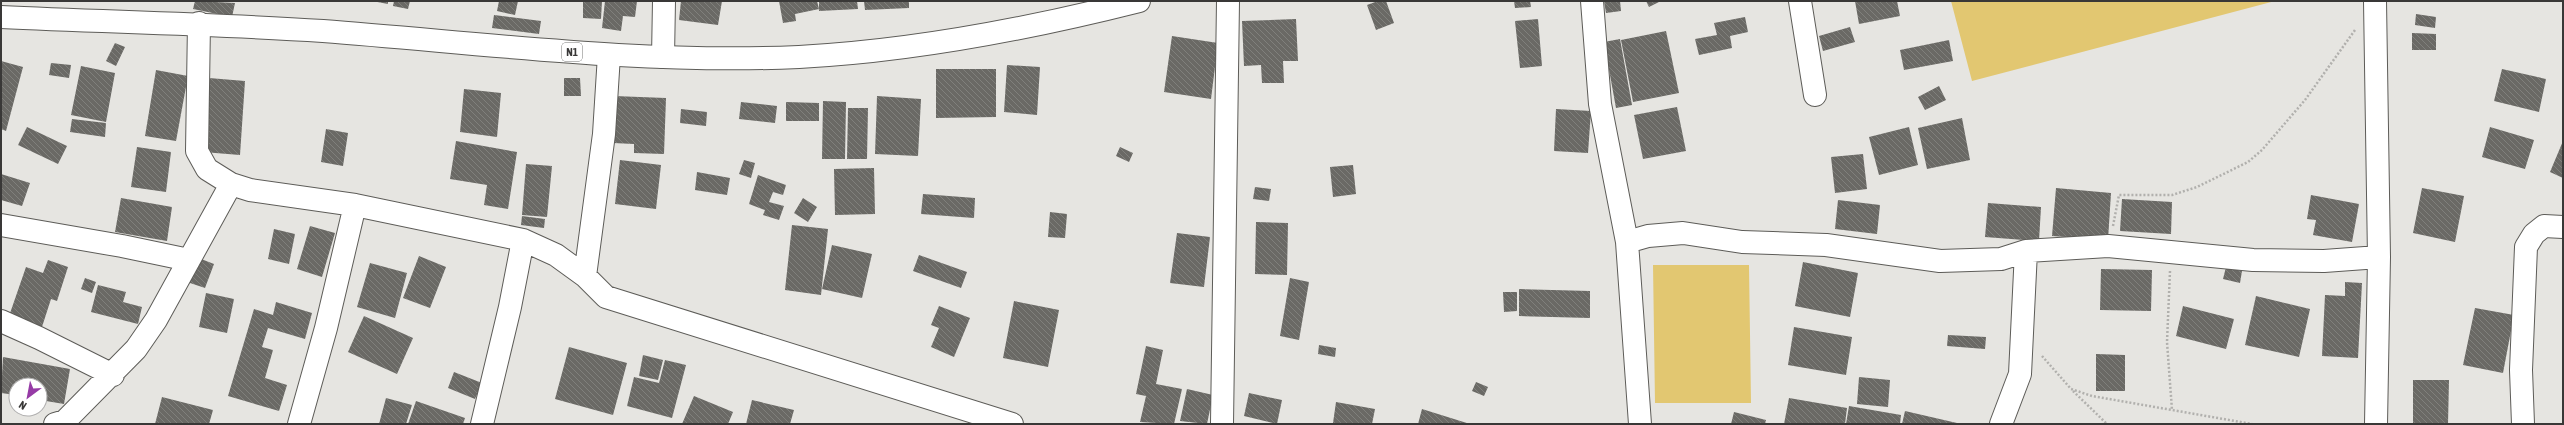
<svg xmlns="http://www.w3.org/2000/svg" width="2564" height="425" font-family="'Asap Condensed',sans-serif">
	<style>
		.park { fill: #e2c771 }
		.building { fill: url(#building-back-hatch) }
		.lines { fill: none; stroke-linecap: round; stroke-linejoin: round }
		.minor-casing { stroke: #5d5c58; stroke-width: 24 }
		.major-casing { stroke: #5d5c58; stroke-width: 24 }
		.path { stroke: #b1b0ad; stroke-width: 2.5; stroke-dasharray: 2 2; stroke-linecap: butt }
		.minor { stroke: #fff; stroke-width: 22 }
		.major { stroke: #fff; stroke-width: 22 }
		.labels { text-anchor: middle; stroke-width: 4; stroke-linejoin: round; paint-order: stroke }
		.shield { fill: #fff; stroke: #747473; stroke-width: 1 }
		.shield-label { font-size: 11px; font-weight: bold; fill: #393837 }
	</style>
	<defs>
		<pattern id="building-back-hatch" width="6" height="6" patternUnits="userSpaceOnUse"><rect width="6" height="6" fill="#6a6965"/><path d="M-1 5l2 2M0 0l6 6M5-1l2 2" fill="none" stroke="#80807c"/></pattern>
	</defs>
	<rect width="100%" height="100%" fill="#e6e5e1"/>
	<!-- park -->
	<path class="park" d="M1951,1H2275L1972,81Z
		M1653,265H1749L1751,403H1655Z"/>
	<!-- building -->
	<path class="building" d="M195,1L235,3L232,17L193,9Z
		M372,1H388V4Z
		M394,1H410L408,9L393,6Z
		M499,1H518L515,15L497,11Z
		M583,1H602L601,19L583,18Z
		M605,1H637L635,17L623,16L621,31L602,28Z
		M681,1H722L718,25L679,20Z
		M779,1H817L819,9L795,14L796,21L783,23Z
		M819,1H857L858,9L819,11Z
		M864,1H909V8L865,10Z
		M1378,1H1386L1394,23L1376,30L1367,5Z
		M1514,1H1530L1531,7L1515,8Z
		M1604,1H1620L1621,11L1606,13Z
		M1646,1H1661L1649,7Z
		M1855,1H1897L1900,16L1859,24Z
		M2416,14L2436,17L2435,28L2415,25Z
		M494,15L541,21L539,34L492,28Z
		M1745,17L1748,32L1730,36L1732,48L1699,55L1695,39L1717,35L1714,23Z
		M1296,19L1298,61H1283L1284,83H1262L1261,65L1244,66L1242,21Z
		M1538,19L1542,66L1520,68L1515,21Z
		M1850,27L1855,42L1823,51L1819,36Z
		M1666,31L1679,93L1633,102L1621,40Z
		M2412,33L2436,34V50H2412Z
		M1172,36L1218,43L1211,99L1164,92Z
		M1620,39L1632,105L1616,108L1604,42Z
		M1949,40L1953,61L1904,70L1900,50Z
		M115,43L125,47L116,66L106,61Z
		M1,61L23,67L6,131L1,129Z
		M51,63L71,65L69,78L49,75Z
		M1007,65L1040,67L1037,115L1004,112Z
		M81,66L115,73L106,122L71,115Z
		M936,69H996V117L936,118Z
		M2502,69L2546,79L2539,112L2494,101Z
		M156,70L188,76L176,141L145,136Z
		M209,78L245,81L240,155L203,152Z
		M564,78H580L581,96H564Z
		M1939,86L1946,100L1925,110L1918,97Z
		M464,89L501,93L497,137L460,132Z
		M614,96L666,98L664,154L634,153V144L613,143Z
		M877,96L921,99L918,156L875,154Z
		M823,101L846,102L845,159H822Z
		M741,102L777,106L775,123L739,119Z
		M786,102L819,103V121H786Z
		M1677,107L1686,151L1643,159L1634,115Z
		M848,108H868L867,159H847Z
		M681,109L707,112L706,126L680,123Z
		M1556,109L1591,111L1588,153L1554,151Z
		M1962,118L1970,160L1927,169L1918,128Z
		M72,119L106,123L105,137L70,132Z
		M27,127L67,146L58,164L18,145Z
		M1909,127L1918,165L1879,175L1869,137Z
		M2490,127L2534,140L2525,169L2482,157Z
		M326,129L348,133L343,166L321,162Z
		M456,141L517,152L508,209L484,205L487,185L450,179Z
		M2563,141V178L2550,172Z
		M137,147L171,152L166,192L131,187Z
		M1120,147L1133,153L1129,162L1116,156Z
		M1863,154L1867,189L1835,193L1831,157Z
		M620,160L661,165L656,209L615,204Z
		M744,160L755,163L751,178L739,174Z
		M526,164L552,166L547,217L522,215Z
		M1353,165L1356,194L1333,197L1330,167Z
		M874,168L875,214L835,215L834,169Z
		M697,172L730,178L727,195L695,190Z
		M1,174L30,183L22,206L1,200Z
		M758,175L786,185L783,195L773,192L769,202L784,206L779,220L763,215L765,210L749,204Z
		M1255,187L1271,189L1269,201L1253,199Z
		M2056,188L2111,193L2108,240L2052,236Z
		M2422,188L2464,196L2455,242L2413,233Z
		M923,194L975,198L974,218L921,214Z
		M2311,195L2359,204L2352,242L2313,235L2316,220L2307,219Z
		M121,198L172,207L167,241L115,232Z
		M803,198L817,207L808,222L794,213Z
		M2122,199L2172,202L2171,234L2120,231Z
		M1838,200L1880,205L1877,234L1835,229Z
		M1988,203L2041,207L2039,241L1985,237Z
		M1050,212L1067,214L1065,238L1048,237Z
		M522,216L545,219L544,228L521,225Z
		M1256,222L1288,223L1287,275L1255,274Z
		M792,225L828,229L821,295L785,290Z
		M310,226L335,233L322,277L297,269Z
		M274,229L295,234L289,264L268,259Z
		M1177,233L1210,237L1204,287L1170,283Z
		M832,245L872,254L862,298L822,289Z
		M919,255L967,272L961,288L913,271Z
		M419,256L446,267L430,308L403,298Z
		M196,257L214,264L205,288L187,282Z
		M48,260L68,267L57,301L51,299L41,330L8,319L26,267L43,273Z
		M1803,262L1858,273L1850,317L1795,306Z
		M370,263L407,273L395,318L357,307Z
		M2226,267L2242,271L2240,283L2223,279Z
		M2101,269L2152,270L2151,311L2100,310Z
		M85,278L96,282L92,293L81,289Z
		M1290,278L1309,282L1299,340L1280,336Z
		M2345,282L2362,283L2358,358L2322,356L2325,295L2345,296Z
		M98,285L126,292L123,302L142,307L138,324L91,312Z
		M1519,289L1590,291V318L1519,316Z
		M1503,292H1517V311L1504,312Z
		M206,293L234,299L227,333L199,327Z
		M2256,296L2310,309L2299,357L2245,345Z
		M1014,301L1059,310L1048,367L1003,358Z
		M276,302L312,313L305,339L268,328L262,347L273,350L265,378L287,385L279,411L228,396L254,309L273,315Z
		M939,306L970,318L954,357L931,347L939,328L931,325Z
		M2183,306L2234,319L2226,349L2176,336Z
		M2475,308L2514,315L2503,373L2463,365Z
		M364,316L413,338L397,374L348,352Z
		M1794,327L1852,337L1846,375L1788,365Z
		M1948,335L1986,337L1985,349L1947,346Z
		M1319,345L1336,348L1335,357L1318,354Z
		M1146,346L1163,350L1156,384L1182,389L1174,424L1140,422L1146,396L1136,394Z
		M569,347L627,363L613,415L555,399Z
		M2096,354L2125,355V391H2096Z
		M643,355L663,360L658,380L639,376Z
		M3,357L70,369L64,404L40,400V385H16V395L1,393Z
		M665,360L686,365L672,418L627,406L634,377L659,383Z
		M454,372L482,383L475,399L448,388Z
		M1859,377L1890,380L1888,407L1857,404Z
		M2413,380H2449L2448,424H2413Z
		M1476,382L1488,387L1484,396L1472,391Z
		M1187,389L1213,395L1207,424L1180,421Z
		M1249,393L1282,400L1277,424L1244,416Z
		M694,396L733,412L728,424H682Z
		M162,397L213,410L209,424H155Z
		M386,398L412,405L406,424H379Z
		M1789,398L1847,408L1845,424H1784Z
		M752,400L794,410L790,424H746Z
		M416,401L465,418L463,424H408Z
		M1336,402L1375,409L1372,424L1333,423Z
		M1849,406L1901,415L1900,424H1846Z
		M1422,409L1470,424H1418Z
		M1905,411L1957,423V424H1902Z
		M1734,412L1766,420L1765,424H1731Z"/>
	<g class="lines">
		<!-- minor casing -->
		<g class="minor-casing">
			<path id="minor" d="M1592,1L1600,104L1627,242L1640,424
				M1800,1L1815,95
				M2375,1L2379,257L2376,424
				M199,23L197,151L207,169L231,184L250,190L355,205L523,240L556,255L585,276L606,297L1012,424
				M663,57L664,1
				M1,225L122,246L189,260
				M1627,242L1648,236L1683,233L1742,242L1826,245L1940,261L2001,259L2026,251L2108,246L2253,260L2324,261L2379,257
				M585,276L604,134L609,55
				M1,321L39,338L113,375
				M55,424L65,421L136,349L156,320L231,184
				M299,424L326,328L355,205
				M482,424L510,307L523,240
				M1222,424L1228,1
				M2001,424L2020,374L2026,251
				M2523,424L2521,370L2526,247L2534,234L2544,226L2563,227"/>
		</g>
		<!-- major casing -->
		<g class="major-casing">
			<path id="major" d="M1,17C108,22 216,24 323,31C481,43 640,64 799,57C914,51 1028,29 1139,1"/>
		</g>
		<!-- path -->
		<path class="path" d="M2113,226L2119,195H2172L2197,187L2248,162L2262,150L2305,100L2355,30
			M2170,271L2167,342L2172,410L2252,424
			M2042,356L2071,389L2092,396L2172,410
			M2073,391L2107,424"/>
		<!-- minor -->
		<use href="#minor" class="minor"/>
		<!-- major -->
		<use href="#major" class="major"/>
	</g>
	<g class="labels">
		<!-- shield labels -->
		<rect class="shield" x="562" y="43" width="20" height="18" rx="3"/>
		<g class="shield-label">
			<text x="572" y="56">N1</text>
		</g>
	</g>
	<!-- border -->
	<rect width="2564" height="425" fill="none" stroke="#393837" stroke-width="4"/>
	<!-- north arrow -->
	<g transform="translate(28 397) rotate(212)"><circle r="19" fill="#ffffff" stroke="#b0afaf"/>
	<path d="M0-3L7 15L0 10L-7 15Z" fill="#963ba6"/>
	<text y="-6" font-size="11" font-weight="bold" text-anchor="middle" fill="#393837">N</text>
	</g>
</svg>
